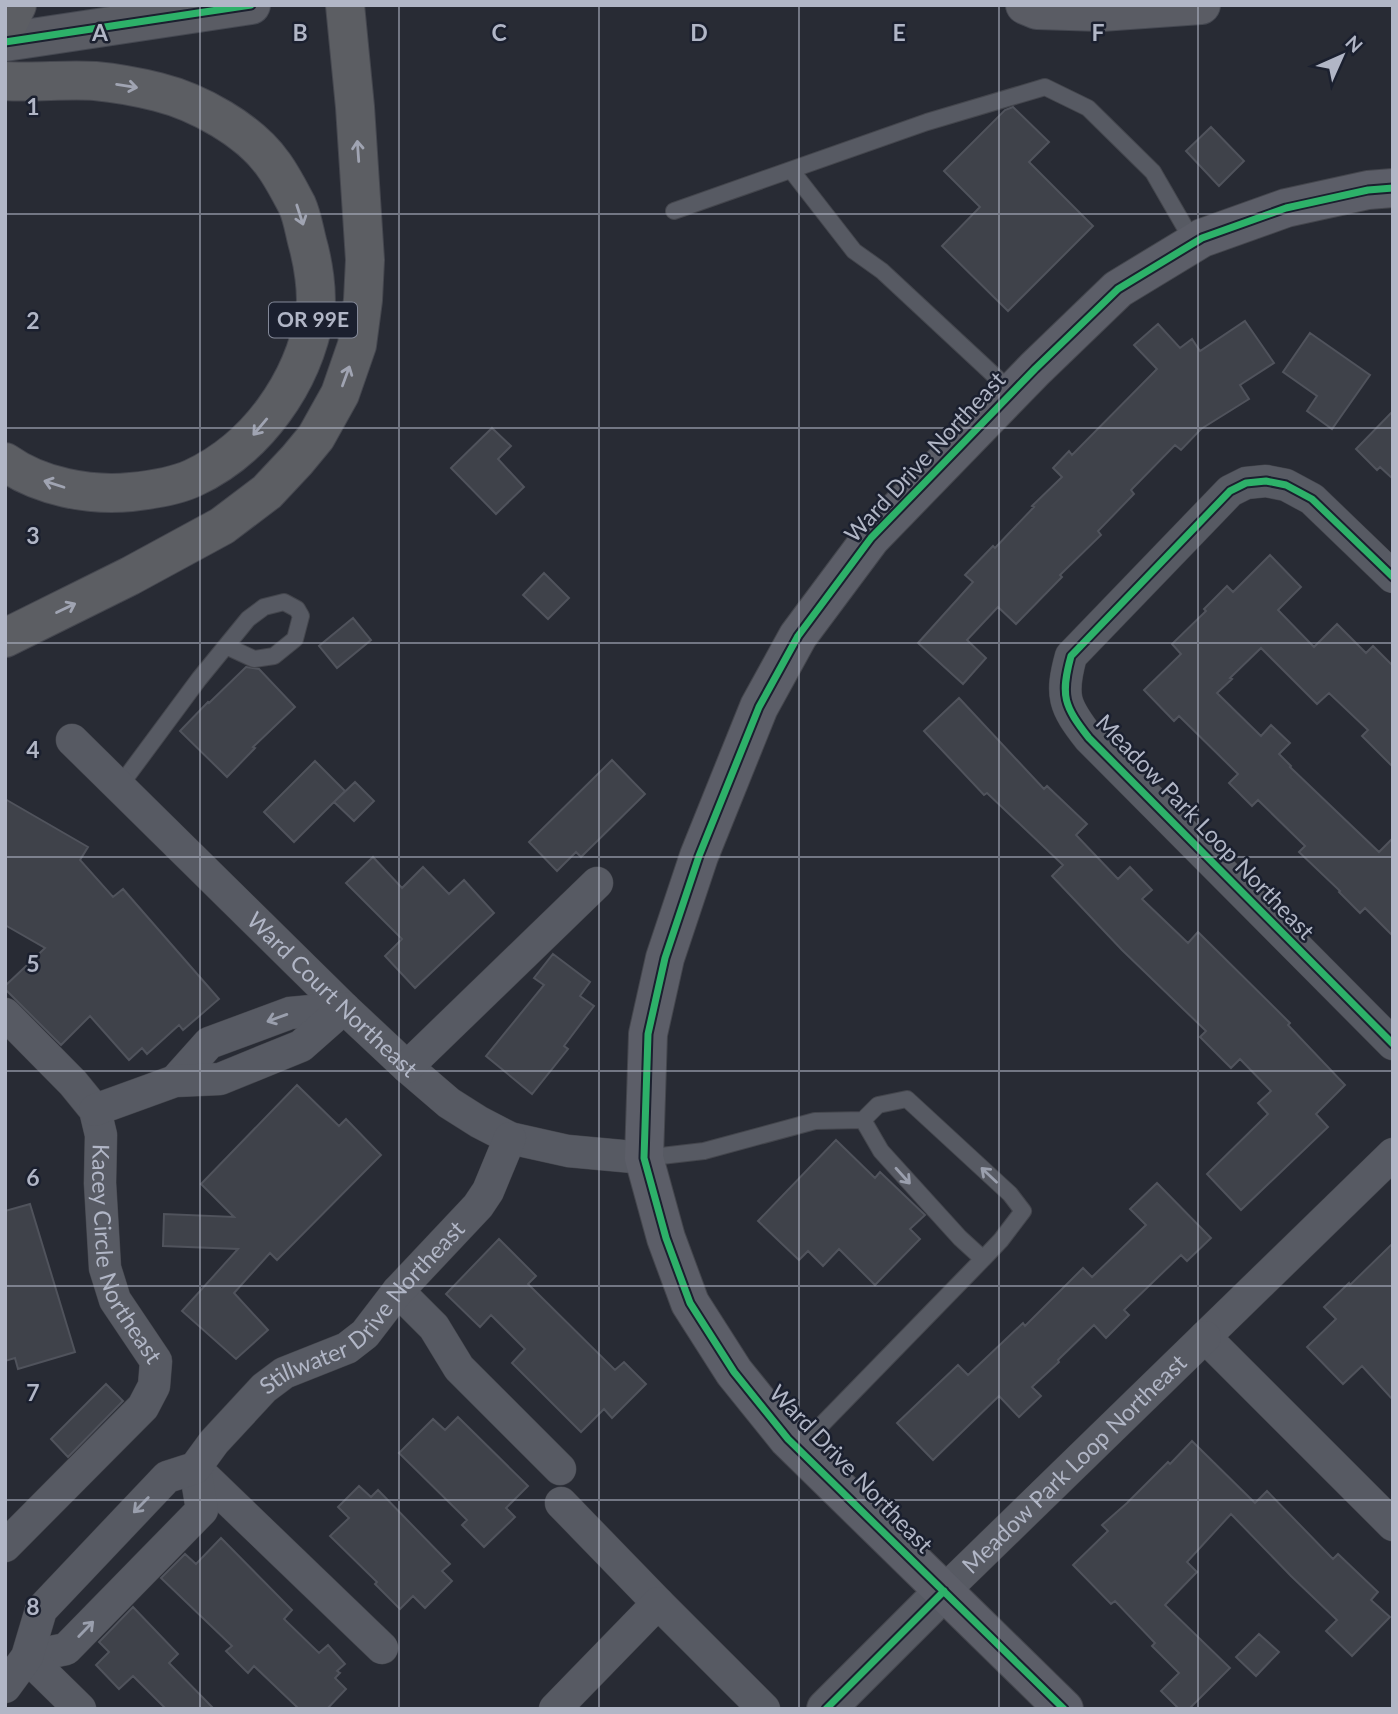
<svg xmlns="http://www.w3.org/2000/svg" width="1398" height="1714" font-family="Lato,sans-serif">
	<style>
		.building { fill: #3f424a; stroke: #50535c; stroke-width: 2 }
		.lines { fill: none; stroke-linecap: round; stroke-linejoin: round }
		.service-casing { stroke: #44464d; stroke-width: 18 }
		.minor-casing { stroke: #44464d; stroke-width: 33 }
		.tertiary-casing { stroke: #44464d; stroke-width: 40 }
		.secondary-casing { stroke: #44464d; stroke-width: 40 }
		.primary-casing { stroke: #454851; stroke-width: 40 }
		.motorway-casing { stroke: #45474f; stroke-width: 40 }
		.service { stroke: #575a63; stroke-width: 16 }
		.minor { stroke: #575a63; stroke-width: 32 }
		.tertiary { stroke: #575a63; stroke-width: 38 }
		.secondary { stroke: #5c5e68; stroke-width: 38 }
		.primary { stroke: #5a5c64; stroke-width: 38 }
		.motorway { stroke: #5c5e63; stroke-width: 38 }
		.cycleway-casing { stroke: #1b202f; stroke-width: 11 }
		.cycleway { stroke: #2db169; stroke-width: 7 }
		.oneway { stroke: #a0a4b2 }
		.oneway2 { stroke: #9a9fad }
		.grid { fill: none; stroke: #b1b6c6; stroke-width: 2; stroke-opacity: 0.55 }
		.labels { text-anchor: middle; stroke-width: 5; stroke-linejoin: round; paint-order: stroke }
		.shield { fill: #1b202f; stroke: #848999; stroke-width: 2 }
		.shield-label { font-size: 21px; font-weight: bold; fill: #b1b6c6 }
		.street-label { font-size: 23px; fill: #b1b6c6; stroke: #1b202f }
		.grid-label { font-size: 23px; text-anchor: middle; font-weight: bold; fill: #b1b6c6; stroke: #1b202f; stroke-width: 5; stroke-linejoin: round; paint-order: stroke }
	</style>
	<rect width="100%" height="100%" fill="#282b34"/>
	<!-- building -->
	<path class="building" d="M1013,107L1049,142L1029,162L1093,226L1008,311L942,246L980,207L944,171L1005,110Z
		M1211,127L1244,161L1219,186L1186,151Z
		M1245,321L1274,363L1240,385L1249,399L1201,429L1181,450L1175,445L1131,490L1134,494L1098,531L1101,535L1060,575L1062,577L1016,624L998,607L967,640L986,658L963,684L918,643L973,582L965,575L993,546L995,548L1034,507L1032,506L1062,477L1053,468L1069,451L1072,455L1157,369L1134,345L1158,324L1180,348L1192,339L1200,351Z
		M1310,333L1370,375L1332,429L1307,411L1317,396L1283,372Z
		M1393,411V479L1380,467L1377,470L1356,449Z
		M492,428L511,446L498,459L524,487L496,514L451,468Z
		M1270,555L1301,587L1278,610L1314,647L1337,624L1366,653L1373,646L1393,666V767L1362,736L1368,730L1329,693L1317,704L1261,648L1230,678L1232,679L1217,693L1261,736L1271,725L1290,743L1279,754L1291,766L1290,767L1379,852L1393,838V936L1365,908L1360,913L1339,892L1340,891L1299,852L1305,846L1258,800L1252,806L1229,783L1238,774L1179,716L1174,721L1144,690L1181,654L1172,644L1206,611L1204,609L1227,586L1233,592Z
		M544,573L569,598L548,619L523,595Z
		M353,618L371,640L337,668L319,646Z
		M246,667L259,669L295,707L253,747L255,748L227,777L180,731L208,702L209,703Z
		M959,698L1044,789L1047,786L1087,824L1076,835L1118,879L1130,867L1152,890L1142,899L1188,943L1198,932L1290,1023L1288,1025L1345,1085L1316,1114L1328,1127L1241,1210L1207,1174L1268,1114L1258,1103L1271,1091L1240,1059L1231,1068L1200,1037L1206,1031L1122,950L1052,876L1063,865L987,793L984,795L924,731Z
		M612,760L645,794L581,857L576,852L557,871L529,842Z
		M315,761L345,791L294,842L264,812Z
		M355,782L374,801L354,821L334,802Z
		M5,799L88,847L80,860L113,897L123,889L219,999L183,1030L179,1025L147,1054L142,1048L129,1060L90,1016L61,1045L5,989V986L45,948L5,925Z
		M373,857L402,888L423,867L449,894L464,880L494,913L415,988L385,956L402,939L346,883Z
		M553,954L590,982L580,996L594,1006L564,1046L568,1049L532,1094L486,1056L544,985L534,978Z
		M297,1085L339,1126L346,1119L381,1155L277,1260L270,1253L234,1293L268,1330L236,1359L182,1311L238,1249L163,1246L164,1214L234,1217L201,1184Z
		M836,1140L875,1178L880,1172L925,1215L910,1229L920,1239L875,1285L839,1249L823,1266L808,1251L799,1260L758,1221Z
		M1157,1183L1211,1238L1187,1261L1181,1255L1124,1310L1129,1315L1106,1338L1094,1325L1058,1360L1059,1362L1032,1387L1041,1396L1019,1417L999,1396L933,1460L897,1423L958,1365L968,1375L1023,1323L1025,1326L1083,1268L1092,1277L1146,1225L1130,1209Z
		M30,1204L75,1352L18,1369L15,1358L5,1361V1211Z
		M499,1239L536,1276L528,1284L615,1370L624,1362L646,1384L612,1418L604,1409L581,1432L512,1363L525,1349L491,1315L480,1327L446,1294Z
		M1393,1243V1400L1362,1366L1343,1384L1307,1347L1336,1319L1324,1307L1349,1283L1350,1285Z
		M106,1384L123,1401L68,1457L51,1439Z
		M458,1417L528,1486L506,1508L515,1517L484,1547L462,1525L467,1520L399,1453L433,1419L445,1430Z
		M1192,1441L1255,1503L1267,1491L1333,1559L1338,1554L1378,1592L1371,1600L1390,1617L1352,1656L1326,1631L1337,1620L1291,1576L1231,1514L1187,1562L1197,1572L1165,1605L1230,1668L1189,1709H1179L1161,1691L1179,1673L1152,1646L1155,1643L1115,1601L1111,1604L1073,1565L1108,1531L1102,1525L1127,1503L1168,1462L1170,1464Z
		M359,1486L371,1497L378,1490L450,1564L442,1571L452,1581L425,1608L413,1596L400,1609L375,1584L377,1582L330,1536L349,1518L338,1507Z
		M221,1538L292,1610L284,1619L319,1653L328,1645L345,1664L337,1671L340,1673L335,1678L346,1689L327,1709H299L254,1666L248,1673L226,1651L232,1646L161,1578L185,1554L196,1564Z
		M133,1607L178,1654L169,1663L214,1709H166L133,1676L119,1689L96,1665L109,1652L99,1642Z
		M1259,1634L1279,1652L1256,1676L1236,1657Z"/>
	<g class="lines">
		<!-- service casing -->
		<g class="service-casing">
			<path id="service" d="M791,170L854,251L882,271L1012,392
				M674,211L927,122L1045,87L1088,108L1153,172L1194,243
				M119,787L199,679L248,619L264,607L284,602L297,609L301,616L295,639L274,656L254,659L226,646
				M644,1158L704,1151L815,1121L863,1120L878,1105L907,1099L1010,1194L1023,1211L1001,1240L983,1259L960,1238L881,1151L863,1120
				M798,1449L983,1259"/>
		</g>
		<!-- minor casing -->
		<g class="minor-casing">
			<g id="minor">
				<path d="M1393,577L1312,499L1286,485L1266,481L1246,483L1230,491L1071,656C1060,696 1064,706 1089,738L1393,1044"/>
				<path id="s1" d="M72,740L344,1008L407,1067L449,1103L479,1122L510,1138L568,1151L644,1158"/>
				<path id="s2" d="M5,1014L73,1083L95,1110L101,1135L100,1183L105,1268L115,1300L156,1361L154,1386L143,1407L5,1546"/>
				<path d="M407,1067L597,883"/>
				<path d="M175,1081L209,1043L290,1013L344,1008"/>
				<path d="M95,1110L175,1081L220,1079L301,1046L344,1008"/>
				<path d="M1393,1154L1205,1337L1393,1525"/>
				<path d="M398,1291L434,1327L459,1368L560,1469"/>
				<path d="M195,1468L382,1648"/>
				<path d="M561,1503L658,1603"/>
				<path id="s3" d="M944,1591L1205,1337"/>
				<path d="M27,1657L66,1649L202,1510L195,1468"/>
				<path d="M27,1657L80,1709"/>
				<path id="s4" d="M5,1687L27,1657L41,1610L167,1477L195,1468L214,1442L264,1388L284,1373L347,1348L365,1334L398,1291L478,1206L488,1191L510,1138"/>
				<path d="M555,1709L658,1603L764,1709"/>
			</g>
		</g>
		<!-- tertiary casing -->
		<g class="tertiary-casing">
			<path id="tertiary" d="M826,1709L944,1591"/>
		</g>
		<!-- secondary casing -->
		<g class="secondary-casing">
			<path id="secondary" d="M1064,1709L788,1439L734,1372L690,1303L666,1238L644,1158L648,1034L665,958L699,856L759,707L798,636L871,538L1035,369L1118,289L1202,238L1286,208L1368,190L1393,188"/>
		</g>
		<!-- primary casing -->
		<g class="primary-casing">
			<path id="primary" d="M1025,5L1037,10L1101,12L1201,5
				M5,42L251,5"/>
		</g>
		<!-- motorway casing -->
		<g class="motorway-casing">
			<path id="motorway" d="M5,30L17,5
				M5,81C35,83 66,79 95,81C116,83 138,87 158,92C198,102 249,130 273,164C282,176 290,192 297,205C302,216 304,229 307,241C313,262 318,292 315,314C303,383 257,448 193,478C176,486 150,490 131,492C90,496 40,487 5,462
				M5,638L130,576L222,526L267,492L297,460L316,437L340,394L357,345L363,300L365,260L355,107L345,5"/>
		</g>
		<!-- service -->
		<use href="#service" class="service"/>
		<!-- minor -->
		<use href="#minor" class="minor"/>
		<!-- tertiary -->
		<use href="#tertiary" class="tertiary"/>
		<!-- secondary -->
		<use href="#secondary" class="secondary"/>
		<!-- primary -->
		<use href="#primary" class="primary"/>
		<!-- motorway -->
		<use href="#motorway" class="motorway"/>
		<!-- cycleway casing -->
		<g class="cycleway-casing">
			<path id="cycleway" d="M5,42L251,5
				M1393,577L1312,499L1286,485L1266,481L1246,483L1230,491L1071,656C1060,696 1064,706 1089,738L1393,1044
				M826,1709L944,1591
				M1064,1709L788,1439L734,1372L690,1303L666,1238L644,1158L648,1034L665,958L699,856L759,707L798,636L871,538L1035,369L1118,289L1202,238L1286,208L1368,190L1393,188"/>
		</g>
		<!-- cycleway -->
		<use href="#cycleway" class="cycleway"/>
	</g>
	<!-- one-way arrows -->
	<defs><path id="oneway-shaft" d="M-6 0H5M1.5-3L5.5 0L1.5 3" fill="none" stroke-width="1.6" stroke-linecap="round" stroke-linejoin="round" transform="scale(1.75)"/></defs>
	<g class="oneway">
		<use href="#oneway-shaft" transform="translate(127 86) rotate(9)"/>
		<use href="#oneway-shaft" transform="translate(358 151) rotate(-94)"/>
		<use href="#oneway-shaft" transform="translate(300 215) rotate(72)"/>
		<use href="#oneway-shaft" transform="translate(346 376) rotate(-70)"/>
		<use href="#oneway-shaft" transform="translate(260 427) rotate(130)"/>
		<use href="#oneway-shaft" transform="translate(54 484) rotate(-162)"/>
		<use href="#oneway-shaft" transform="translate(66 608) rotate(-26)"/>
	</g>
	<g class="oneway2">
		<use href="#oneway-shaft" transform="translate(277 1018) rotate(160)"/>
		<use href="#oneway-shaft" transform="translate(989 1175) rotate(-137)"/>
		<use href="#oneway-shaft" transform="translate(903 1176) rotate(48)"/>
		<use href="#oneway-shaft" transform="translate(141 1505) rotate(134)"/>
		<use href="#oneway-shaft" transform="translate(86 1629) rotate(-46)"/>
	</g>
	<!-- grid -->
	<path class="grid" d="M200,5V1709M399,5V1709M599,5V1709M799,5V1709M999,5V1709M1198,5V1709M5,214H1393M5,428H1393M5,643H1393M5,857H1393M5,1071H1393M5,1286H1393M5,1500H1393"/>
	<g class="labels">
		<!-- shield labels -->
		<rect class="shield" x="269" y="302.5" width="88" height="35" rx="5"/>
		<g class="shield-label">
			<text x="313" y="327">OR 99E</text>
		</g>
		<!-- street labels -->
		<g class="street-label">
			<text transform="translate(925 457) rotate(-47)" y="8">Ward Drive Northeast</text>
			<text transform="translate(1205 827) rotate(46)" y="8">Meadow Park Loop Northeast</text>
			<text dy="8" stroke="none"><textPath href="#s1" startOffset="364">Ward Court Northeast</textPath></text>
			<text dy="8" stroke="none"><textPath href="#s2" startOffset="282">Kacey Circle Northeast</textPath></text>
			<text dy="8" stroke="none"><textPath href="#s4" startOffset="534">Stillwater Drive Northeast</textPath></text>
			<text dy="8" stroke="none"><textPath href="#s3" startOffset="182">Meadow Park Loop Northeast</textPath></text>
			<text transform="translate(851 1469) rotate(46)" y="8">Ward Drive Northeast</text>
		</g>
	</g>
	<g class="grid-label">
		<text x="100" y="41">A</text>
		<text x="300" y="41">B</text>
		<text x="499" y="41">C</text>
		<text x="699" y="41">D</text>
		<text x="899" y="41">E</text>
		<text x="1098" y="41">F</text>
		<text x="33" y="115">1</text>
		<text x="33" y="329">2</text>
		<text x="33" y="544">3</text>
		<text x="33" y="758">4</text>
		<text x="33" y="972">5</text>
		<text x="33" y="1186">6</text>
		<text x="33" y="1401">7</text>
		<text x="33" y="1615">8</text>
	</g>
	<!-- border -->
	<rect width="1398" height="1714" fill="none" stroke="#b1b6c6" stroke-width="14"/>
	<!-- north arrow -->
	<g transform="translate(1342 56) rotate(45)" stroke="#1b202f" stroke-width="5" paint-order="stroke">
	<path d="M0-5L12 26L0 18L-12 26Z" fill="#b1b6c6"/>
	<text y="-10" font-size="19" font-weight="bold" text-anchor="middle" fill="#b1b6c6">N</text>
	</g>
</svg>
